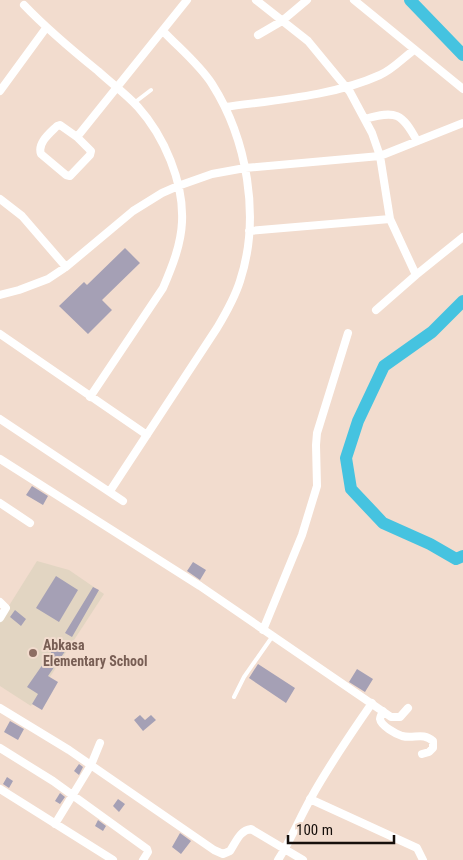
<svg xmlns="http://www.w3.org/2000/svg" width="463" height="860" font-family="'Roboto Condensed',sans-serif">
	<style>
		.education { fill: #e2d5c2 }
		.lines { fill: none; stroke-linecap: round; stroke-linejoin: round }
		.river { stroke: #45c3e0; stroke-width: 12 }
		.building { fill: #a5a0b5 }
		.lane { stroke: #fff; stroke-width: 4 }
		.street { stroke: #fff; stroke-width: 8 }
		.education-dot { fill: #8d6e63; stroke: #f2dcce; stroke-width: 2 }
		.labels { text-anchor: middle; stroke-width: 4; stroke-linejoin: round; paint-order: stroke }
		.education-label { font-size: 14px; font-weight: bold; fill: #785e54; stroke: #f2dcce; text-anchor: start }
	</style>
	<rect width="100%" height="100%" fill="#f2dcce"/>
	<!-- education -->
	<path class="education" d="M37,561L69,570L104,594L31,706L0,686V620Z"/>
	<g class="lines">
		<!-- river -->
		<path class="river" d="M410,0L463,55
			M463,301L432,332L384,366L358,421L346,458L351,489L383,523L430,544L456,559L463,556"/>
	</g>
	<!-- building -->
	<path class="building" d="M125,248L140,263L102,300L112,310L88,334L59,306L84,282L87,285Z
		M32,486L48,496L43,505L26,495Z
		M193,562L206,570L200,580L187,571Z
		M56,576L78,590L59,622L36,608Z
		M93,587L99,590L72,637L65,633Z
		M15,610L26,619L21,626L10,617Z
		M59,641L68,647L48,676L58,682L42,710L32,704L38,694L27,687Z
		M258,664L295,688L286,703L249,678Z
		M357,669L373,679L365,692L349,682Z
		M140,715L145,720L151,715L156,720L143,731L134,720Z
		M10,721L24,729L18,740L4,732Z
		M79,764L83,767L79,775L74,771Z
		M7,777L13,781L9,788L3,784Z
		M60,793L65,797L60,804L55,801Z
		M118,799L125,804L119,812L113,806Z
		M98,820L106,826L103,831L95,826Z
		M180,833L191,841L181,854L172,847Z"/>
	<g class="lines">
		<!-- lane -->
		<path class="lane" d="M134,103L151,90
			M234,697L244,677L272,637"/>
		<!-- street -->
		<path class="street" d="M256,0L308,41L350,92L372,133L380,156L390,219L416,275L463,237
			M354,0L463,89
			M24,5C47,29 72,50 98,71C111,83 126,94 138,107C164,136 184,182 182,222C181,245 172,267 163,288L90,397
			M258,35L282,21L307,0
			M0,91L46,28
			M225,107C275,100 334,96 380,75C392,70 403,58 414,50
			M365,119C396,110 402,113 417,141
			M60,125L77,137L91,151L90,155L70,176L66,175L41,154C37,143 50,133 57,126Z
			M77,137L187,0
			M0,199L22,216L66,267
			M249,231L390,219
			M0,295L19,290L48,279L66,267L133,211L162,193L178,186L212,174L245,168L380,156L463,123
			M376,310L416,275
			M0,334L147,435
			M0,419L123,501
			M0,459L200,586L391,717H400L408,708
			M110,491L217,328C226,313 235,297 240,281C261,217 247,139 212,84C199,64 179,48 163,31
			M0,503L30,523
			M0,602L6,608L0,618
			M263,630L302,535L317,486L316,445L317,433L348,333
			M0,708L69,750L214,850L223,854L230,851C236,842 240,830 251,829L303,860
			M383,711C382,713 380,717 380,719C381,726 396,734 402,736C414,739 423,732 433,741V748L429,752L422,754
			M0,748L53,781L147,849L148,852L143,860
			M0,789L113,860
			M310,799L417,848L423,860
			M55,824L91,765L100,743
			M278,860C291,840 299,819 311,798C329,765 351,734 372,703"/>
	</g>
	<!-- markers -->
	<circle class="education-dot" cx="33" cy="653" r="5"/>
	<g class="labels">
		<!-- education labels -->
		<g class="education-label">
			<text x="43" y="650">Abkasa<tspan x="43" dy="16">Elementary School</tspan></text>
		</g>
	</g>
	<!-- scale -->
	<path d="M288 835v8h106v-8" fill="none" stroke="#160f0b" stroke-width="2.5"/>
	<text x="296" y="835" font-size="15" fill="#160f0b" stroke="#f2dcce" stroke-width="4" paint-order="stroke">100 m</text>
</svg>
